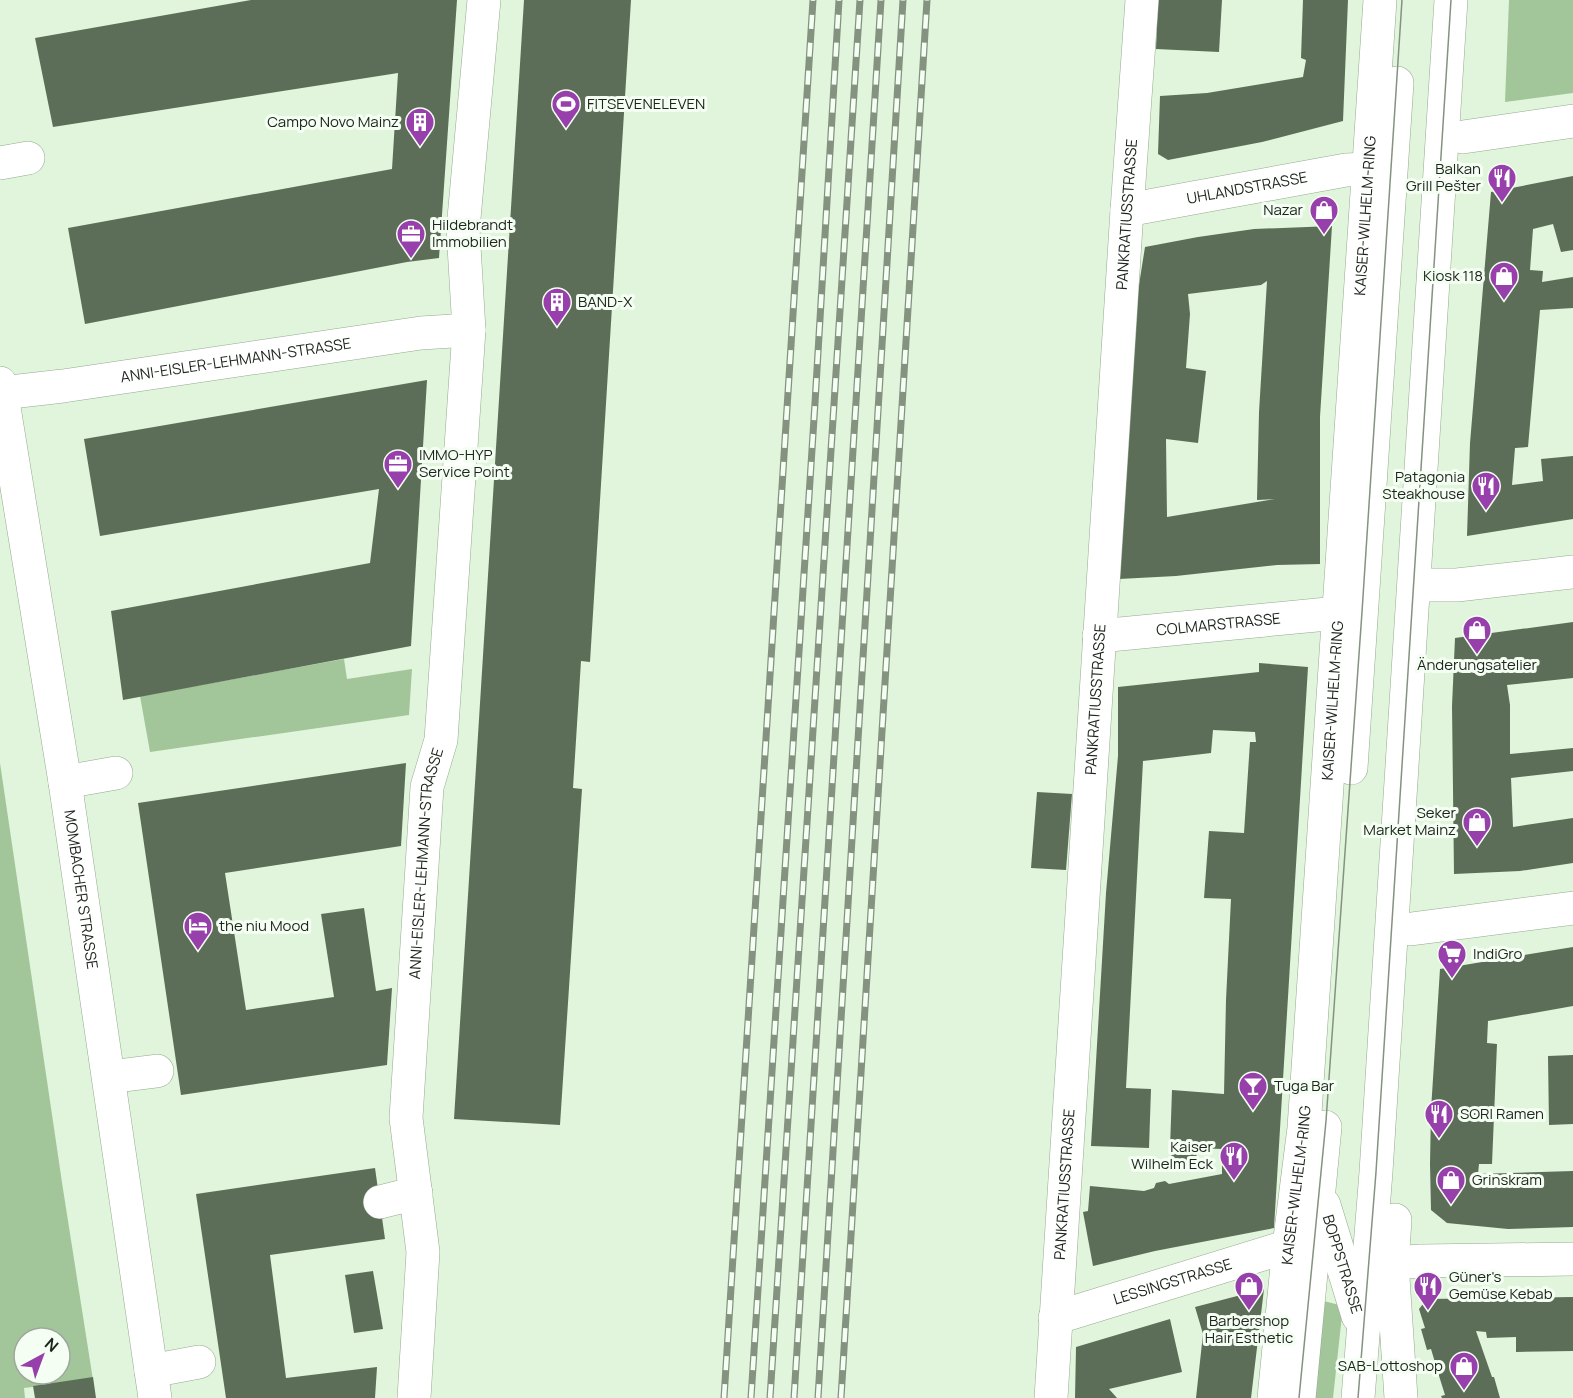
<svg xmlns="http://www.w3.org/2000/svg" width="1573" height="1398" font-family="Manrope,sans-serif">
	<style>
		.green { fill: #a2c69a; fill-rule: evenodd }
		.building { fill: #5c6e58; fill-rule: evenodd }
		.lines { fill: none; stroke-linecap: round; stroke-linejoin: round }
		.minor-casing { stroke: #96a991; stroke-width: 34 }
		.major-casing { stroke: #96a991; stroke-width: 34 }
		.minor { stroke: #fff; stroke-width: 33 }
		.major { stroke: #fff; stroke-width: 33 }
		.tram { stroke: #849280; stroke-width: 1.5 }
		.rail-casing { stroke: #849280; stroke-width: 7 }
		.rail { stroke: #f5fef3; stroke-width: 4.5; stroke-dasharray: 14; stroke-linecap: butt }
		.labels { text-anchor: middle; stroke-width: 6; stroke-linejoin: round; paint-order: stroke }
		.poi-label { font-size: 15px; fill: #1c241b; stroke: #f5fef3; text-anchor: start }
		.street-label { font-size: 15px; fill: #1c241b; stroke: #f5fef3 }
	</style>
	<rect width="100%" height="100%" fill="#e0f5db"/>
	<!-- green -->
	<path class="green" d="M1509,0H1573V93L1505,102Z
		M344,659L347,679L412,669L409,715L150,752L140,696Z
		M0,763L63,1189L93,1380L24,1388L25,1398H0ZM24,1338H60V1374H24Z
		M1320,1300L1343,1306L1333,1398H1309Z"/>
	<!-- building -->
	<path class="building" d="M251,0H457L439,258L407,262L85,324L68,228L392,169L398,73L53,127L35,38Z
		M524,0H631L590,662L581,661L573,788L582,789L560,1125L454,1119Z
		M1158,0H1222L1219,52L1156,49Z
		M1303,0H1348L1343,121L1262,142L1168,160L1158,154L1160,96L1207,93L1303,77L1306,60L1301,58Z
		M1573,176V250L1561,252L1553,224L1533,229L1530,270L1543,271L1542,282L1573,277V308L1540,310L1528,447L1515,448L1512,485L1543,481L1541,459L1573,456V519L1467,536L1470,443L1491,192Z
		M1332,226L1320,417V564L1277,565L1176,576L1119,579L1135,310L1145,247L1198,237L1254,229ZM1267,281L1259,412L1257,500L1275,499L1167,517L1166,439L1198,443L1206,371L1186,368L1190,314L1188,294L1261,285Z
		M427,380L411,646L123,700L111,611L370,563L379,489L100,536L84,439Z
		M1573,622V678L1507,685L1510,705V754L1573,748V771L1511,778L1513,827L1573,818V863L1520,871L1454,874L1452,706L1455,638Z
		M1259,663L1308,667L1274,1228L1155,1251L1093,1266L1083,1212L1088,1211L1090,1186L1144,1191L1154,1188L1156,1183L1165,1181L1169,1184L1222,1174V1149L1197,1148L1196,1163L1174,1168L1170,1148L1172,1090L1224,1094L1226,1000L1231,899L1204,898L1209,831L1244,833L1250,742H1256L1255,732L1213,730L1211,753L1143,761L1126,1088L1151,1089L1149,1148L1091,1146L1106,893L1118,756V687L1259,672Z
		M406,763L401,846L225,873L246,1010L334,997L321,914L364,908L376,991L392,988L387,1065L181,1095L138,803Z
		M1037,792L1072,794L1066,870L1031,868Z
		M1573,947V1006L1488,1021L1487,1043L1497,1044L1492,1164H1479L1478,1174L1573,1171V1227L1508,1229L1447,1223L1431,1210L1430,1164L1431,1110L1440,969Z
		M1573,1055V1124L1549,1125L1548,1056Z
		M375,1168L385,1239L270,1255L286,1378L377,1367L375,1398H226L196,1194Z
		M373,1271L383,1329L354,1333L345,1275Z
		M1264,1289L1251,1398H1196L1203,1334L1195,1307Z
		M1573,1297V1351L1516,1352V1337L1487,1338L1486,1332L1476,1331L1492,1377H1494L1500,1398H1442L1441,1396L1445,1395L1440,1379L1431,1349L1427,1350L1421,1329L1425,1328L1419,1309L1427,1299Z
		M1170,1319L1182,1372L1109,1389L1117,1398H1075L1076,1347Z
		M93,1377L96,1398H35L33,1386Z"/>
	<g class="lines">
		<!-- minor casing -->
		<g class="minor-casing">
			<g id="minor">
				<path d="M1463,137L1573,121"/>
				<path d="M0,163L28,158"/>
				<path id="s1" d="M1127,210L1346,170L1368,169"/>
				<path id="s2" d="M2,393L63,386L421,333L469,330"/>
				<path d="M1426,585H1457L1573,572"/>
				<path id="s3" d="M1099,636L1338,613"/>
				<path d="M1351,768L1397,83"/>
				<path d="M65,782L116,773"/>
				<path d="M1411,929L1573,908"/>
				<path d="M109,1077L157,1071"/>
				<path d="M380,1202L416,1193"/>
				<path id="s4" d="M1324,1205L1358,1316"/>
				<path d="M1395,1220L1392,1263L1401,1398"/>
				<path d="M1392,1263L1421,1261L1573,1259"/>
				<path id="s5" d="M1055,1318L1289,1246"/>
				<path d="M151,1371L199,1362"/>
				<path id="s6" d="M414,1398L423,1252L406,1118L427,787L441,740L469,330L463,229L484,0"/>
				<path id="s7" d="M1051,1398L1127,210L1142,0"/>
				<path id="s8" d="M1274,1398L1289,1246L1304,1128L1380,0"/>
				<path d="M1299,1398L1325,1127"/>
				<path d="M1358,1398L1376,1172L1451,0"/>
			</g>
		</g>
		<!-- major casing -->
		<g class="major-casing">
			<g id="major">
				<path id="s9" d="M0,383L65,782L155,1398"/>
			</g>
		</g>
		<!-- minor -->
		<use href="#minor" class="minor"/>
		<!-- major -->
		<use href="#major" class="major"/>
		<!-- tram -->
		<path class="tram" d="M1299,1398L1326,1121L1362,612L1402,0
			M1358,1398L1376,1172L1451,0"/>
		<!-- rail casing -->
		<g class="rail-casing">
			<path id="rail" d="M724,1398L813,0
				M751,1398L815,403L839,0
				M770,1398L860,0
				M794,1398L881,0
				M818,1398L903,0
				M841,1398L927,0"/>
		</g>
		<!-- rail -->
		<use href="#rail" class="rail"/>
	</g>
	<!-- icons -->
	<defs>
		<g id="stadium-pin" transform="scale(1.5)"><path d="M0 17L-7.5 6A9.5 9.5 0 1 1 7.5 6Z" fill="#973fab" stroke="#f5fef3"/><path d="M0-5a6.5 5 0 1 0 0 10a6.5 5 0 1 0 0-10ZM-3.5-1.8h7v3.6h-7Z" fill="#fff"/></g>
		<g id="building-pin" transform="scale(1.5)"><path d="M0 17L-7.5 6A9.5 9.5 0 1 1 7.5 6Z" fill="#973fab" stroke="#f5fef3"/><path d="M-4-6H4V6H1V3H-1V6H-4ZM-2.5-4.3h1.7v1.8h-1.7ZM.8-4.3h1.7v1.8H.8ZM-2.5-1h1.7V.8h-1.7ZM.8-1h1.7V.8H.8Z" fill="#fff"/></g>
		<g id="restaurant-pin" transform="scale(1.5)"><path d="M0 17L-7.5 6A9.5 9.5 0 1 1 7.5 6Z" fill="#973fab" stroke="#f5fef3"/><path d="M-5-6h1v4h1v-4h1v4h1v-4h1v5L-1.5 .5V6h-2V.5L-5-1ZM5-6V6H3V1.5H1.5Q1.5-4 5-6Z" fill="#fff"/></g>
		<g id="shop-pin" transform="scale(1.5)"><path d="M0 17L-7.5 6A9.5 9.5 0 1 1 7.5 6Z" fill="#973fab" stroke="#f5fef3"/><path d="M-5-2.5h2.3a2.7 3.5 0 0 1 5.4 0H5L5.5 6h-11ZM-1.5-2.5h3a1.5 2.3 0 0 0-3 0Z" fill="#fff"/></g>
		<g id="office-pin" transform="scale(1.5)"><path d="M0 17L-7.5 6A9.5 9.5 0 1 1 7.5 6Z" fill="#973fab" stroke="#f5fef3"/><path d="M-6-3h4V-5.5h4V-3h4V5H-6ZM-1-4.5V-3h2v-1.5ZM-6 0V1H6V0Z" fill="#fff"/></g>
		<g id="hotel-pin" transform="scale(1.5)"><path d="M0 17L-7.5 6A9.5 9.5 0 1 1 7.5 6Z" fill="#973fab" stroke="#f5fef3"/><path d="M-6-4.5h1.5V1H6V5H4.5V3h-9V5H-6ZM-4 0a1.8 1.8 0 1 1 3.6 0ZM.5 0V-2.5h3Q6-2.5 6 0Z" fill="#fff"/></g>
		<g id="supermarket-pin" transform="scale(1.5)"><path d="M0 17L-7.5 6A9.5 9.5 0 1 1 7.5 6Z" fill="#973fab" stroke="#f5fef3"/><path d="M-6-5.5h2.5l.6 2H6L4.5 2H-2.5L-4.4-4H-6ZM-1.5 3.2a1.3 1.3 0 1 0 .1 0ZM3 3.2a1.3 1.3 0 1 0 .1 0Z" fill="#fff"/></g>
		<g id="bar-pin" transform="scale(1.5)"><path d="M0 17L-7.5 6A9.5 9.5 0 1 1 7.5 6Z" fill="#973fab" stroke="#f5fef3"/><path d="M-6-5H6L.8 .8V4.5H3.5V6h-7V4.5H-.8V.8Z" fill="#fff"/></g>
	</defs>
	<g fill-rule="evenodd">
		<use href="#stadium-pin" x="566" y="104"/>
		<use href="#building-pin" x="420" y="122"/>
		<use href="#restaurant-pin" x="1502" y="178"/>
		<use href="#shop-pin" x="1324" y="210"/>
		<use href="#office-pin" x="411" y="234"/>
		<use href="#shop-pin" x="1504" y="276"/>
		<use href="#building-pin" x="557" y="302"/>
		<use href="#office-pin" x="398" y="464"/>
		<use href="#restaurant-pin" x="1486" y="486"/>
		<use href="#shop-pin" x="1477" y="630"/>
		<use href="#shop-pin" x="1477" y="822"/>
		<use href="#hotel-pin" x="198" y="926"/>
		<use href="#supermarket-pin" x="1452" y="954"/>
		<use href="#bar-pin" x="1253" y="1086"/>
		<use href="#restaurant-pin" x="1439" y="1114"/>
		<use href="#restaurant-pin" x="1234" y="1156"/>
		<use href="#shop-pin" x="1451" y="1180"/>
		<use href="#shop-pin" x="1249" y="1286"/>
		<use href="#restaurant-pin" x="1428" y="1286"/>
		<use href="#shop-pin" x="1464" y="1366"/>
	</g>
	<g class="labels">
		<!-- poi labels -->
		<g class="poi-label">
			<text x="587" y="109">FITSEVENELEVEN</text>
			<text x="399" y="127" text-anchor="end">Campo Novo Mainz</text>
			<text x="1481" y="174" text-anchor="end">Balkan<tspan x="1481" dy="17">Grill Pešter</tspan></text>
			<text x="1303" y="215" text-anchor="end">Nazar</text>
			<text x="432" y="230">Hildebrandt<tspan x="432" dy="17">Immobilien</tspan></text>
			<text x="1483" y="281" text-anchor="end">Kiosk 118</text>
			<text x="578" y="307">BAND-X</text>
			<text x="419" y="460">IMMO-HYP<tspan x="419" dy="17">Service Point</tspan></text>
			<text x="1465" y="482" text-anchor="end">Patagonia<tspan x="1465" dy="17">Steakhouse</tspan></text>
			<text x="1477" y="670" text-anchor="middle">Änderungsatelier</text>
			<text x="1456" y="818" text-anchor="end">Seker<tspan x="1456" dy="17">Market Mainz</tspan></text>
			<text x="219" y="931">the niu Mood</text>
			<text x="1473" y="959">IndiGro</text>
			<text x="1274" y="1091">Tuga Bar</text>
			<text x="1460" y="1119">SORI Ramen</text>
			<text x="1213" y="1152" text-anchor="end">Kaiser<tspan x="1213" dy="17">Wilhelm Eck</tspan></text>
			<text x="1472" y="1185">Grinskram</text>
			<text x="1449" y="1282">Güner's<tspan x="1449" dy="17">Gemüse Kebab</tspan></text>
			<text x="1249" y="1326" text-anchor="middle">Barbershop<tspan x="1249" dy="17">Hair Esthetic</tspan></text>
			<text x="1443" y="1371" text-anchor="end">SAB-Lottoshop</text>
		</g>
		<!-- street labels -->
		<g class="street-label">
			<text dy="5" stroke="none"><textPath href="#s1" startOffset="122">UHLANDSTRASSE</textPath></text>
			<text dy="5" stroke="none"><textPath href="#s7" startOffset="1186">PANKRATIUSSTRASSE</textPath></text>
			<text dy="5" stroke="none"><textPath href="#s8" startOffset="1186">KAISER-WILHELM-RING</textPath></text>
			<text dy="5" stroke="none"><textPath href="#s2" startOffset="236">ANNI-EISLER-LEHMANN-STRASSE</textPath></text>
			<text dy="5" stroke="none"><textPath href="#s3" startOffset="120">COLMARSTRASSE</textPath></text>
			<text dy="5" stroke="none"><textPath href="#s7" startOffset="700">PANKRATIUSSTRASSE</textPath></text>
			<text dy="5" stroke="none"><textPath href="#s8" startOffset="700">KAISER-WILHELM-RING</textPath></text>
			<text dy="5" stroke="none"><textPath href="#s6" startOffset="537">ANNI-EISLER-LEHMANN-STRASSE</textPath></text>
			<text dy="5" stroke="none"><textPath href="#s9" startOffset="513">MOMBACHER STRASSE</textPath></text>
			<text dy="5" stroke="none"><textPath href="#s7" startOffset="214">PANKRATIUSSTRASSE</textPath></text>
			<text dy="5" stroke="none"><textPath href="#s8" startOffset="214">KAISER-WILHELM-RING</textPath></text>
			<text dy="5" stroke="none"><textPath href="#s4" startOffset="62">BOPPSTRASSE</textPath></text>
			<text dy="5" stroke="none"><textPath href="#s5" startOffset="123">LESSINGSTRASSE</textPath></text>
		</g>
	</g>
	<!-- north arrow -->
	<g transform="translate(42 1356) rotate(41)"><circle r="28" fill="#f5fef3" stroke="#9ea79d" stroke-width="1.5"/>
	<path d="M0-4.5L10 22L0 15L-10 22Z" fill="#973fab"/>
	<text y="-9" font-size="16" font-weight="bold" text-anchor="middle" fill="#1c241b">N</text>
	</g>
</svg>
